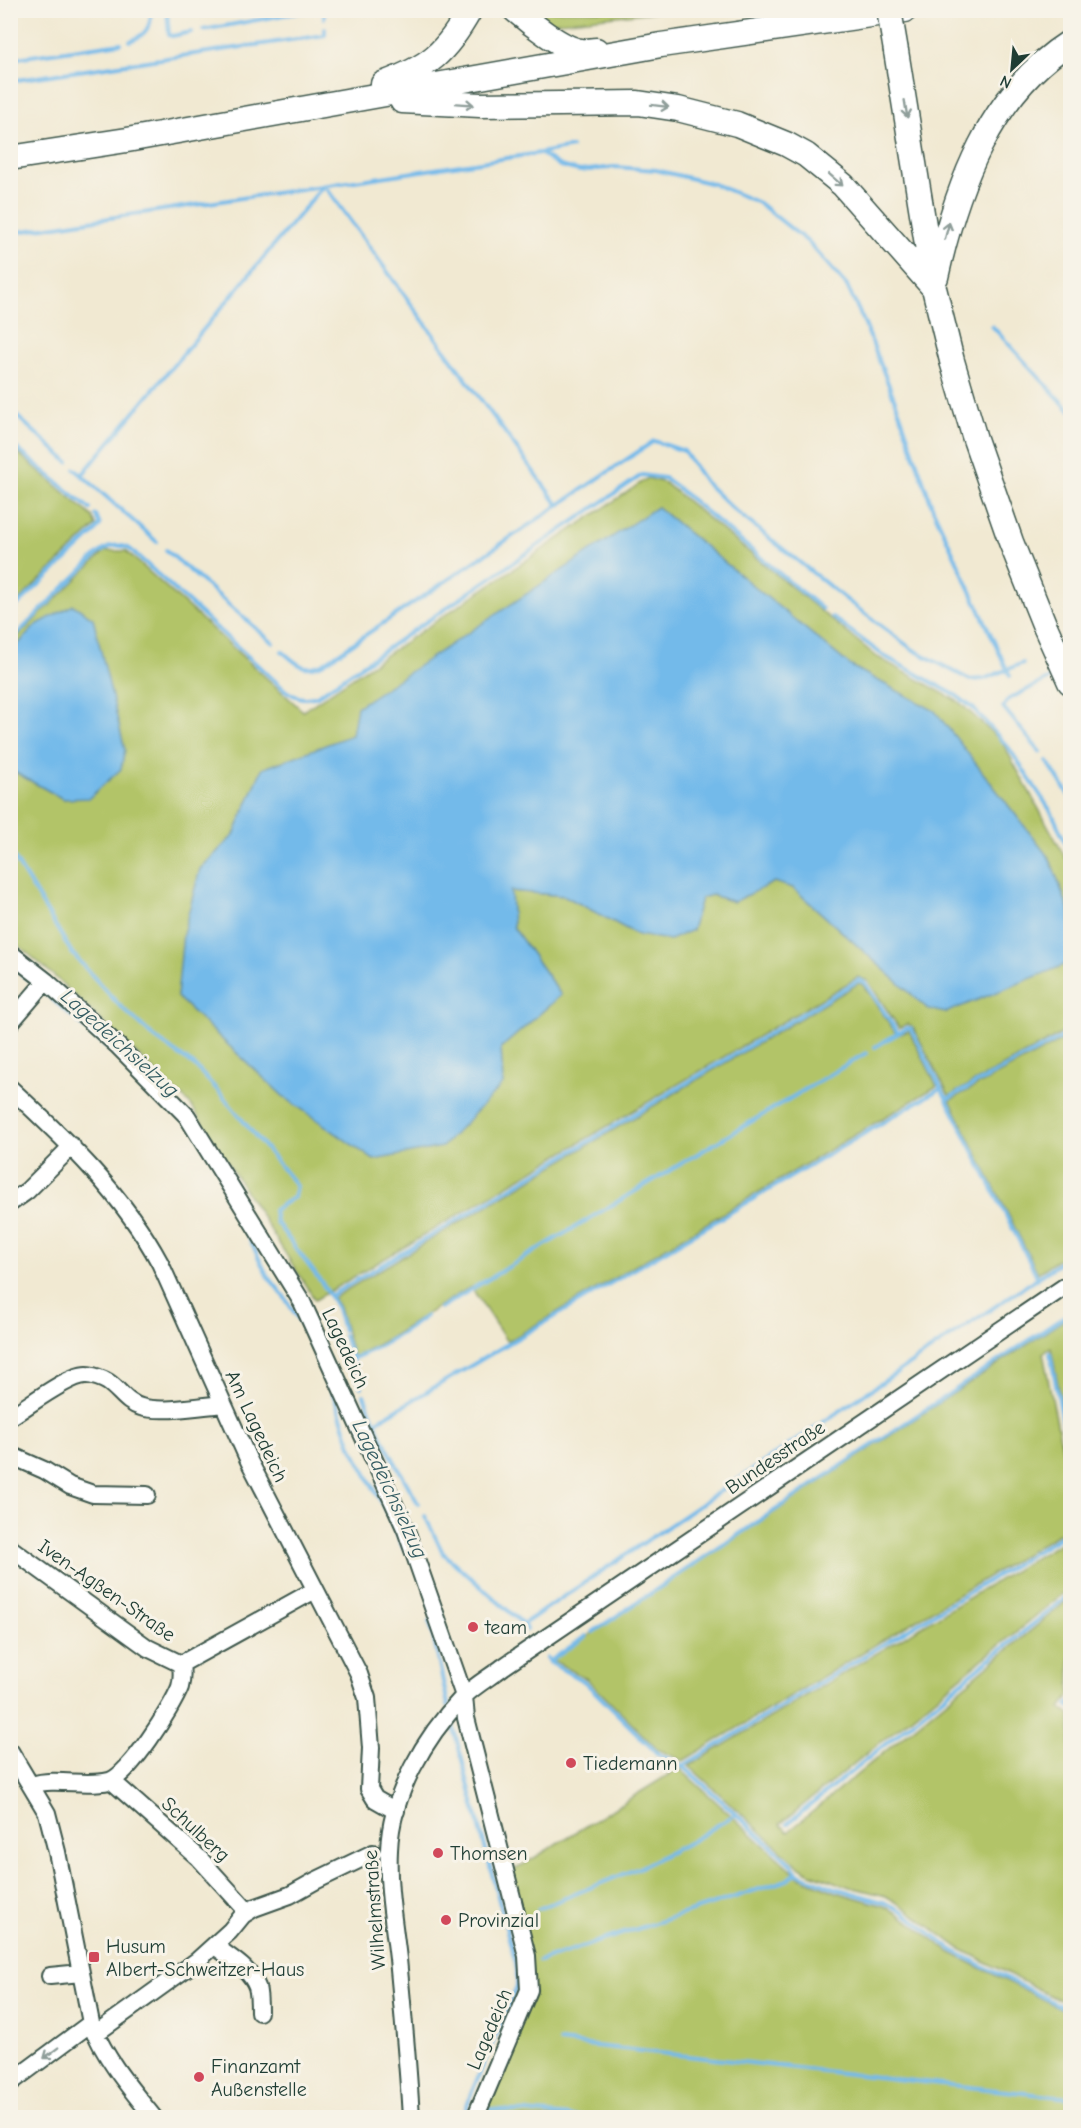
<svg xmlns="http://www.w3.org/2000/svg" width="1081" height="2128" font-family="'Comic Neue',sans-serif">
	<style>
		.green { fill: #b2c467; stroke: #68804e; stroke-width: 1.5 }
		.water { fill: #73baea; stroke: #497c8f; stroke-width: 1.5 }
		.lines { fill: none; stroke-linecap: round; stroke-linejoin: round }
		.stream { stroke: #73baea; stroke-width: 4 }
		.minor-casing { stroke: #3e574c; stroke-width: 20 }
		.highway-casing { stroke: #3e574c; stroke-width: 27 }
		.minor { stroke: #fff; stroke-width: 16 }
		.highway { stroke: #fff; stroke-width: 24 }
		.highway-bridge-casing { stroke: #3e574c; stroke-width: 27; stroke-linecap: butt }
		.highway-bridge { stroke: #fff; stroke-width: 24 }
		.oneway { stroke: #8f9e9a }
		.poi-dot { fill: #d1495b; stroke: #f7f3e8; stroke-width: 2 }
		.labels { text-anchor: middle; stroke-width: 6; stroke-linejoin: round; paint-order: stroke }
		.street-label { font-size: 20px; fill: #1f3d34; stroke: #f7f3e8 }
		.poi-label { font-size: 20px; fill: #1f3d34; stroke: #f7f3e8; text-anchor: start }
		.water-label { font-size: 21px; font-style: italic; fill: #345c62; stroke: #f7f3e8 }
	</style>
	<rect width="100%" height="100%" fill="#f7f3e8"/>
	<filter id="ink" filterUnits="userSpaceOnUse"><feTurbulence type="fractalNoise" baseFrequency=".0167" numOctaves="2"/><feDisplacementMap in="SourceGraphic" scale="12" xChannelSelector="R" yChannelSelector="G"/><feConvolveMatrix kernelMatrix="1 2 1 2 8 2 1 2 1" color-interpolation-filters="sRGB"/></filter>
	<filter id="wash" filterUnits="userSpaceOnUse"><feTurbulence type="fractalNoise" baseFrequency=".008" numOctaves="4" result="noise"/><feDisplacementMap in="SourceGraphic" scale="24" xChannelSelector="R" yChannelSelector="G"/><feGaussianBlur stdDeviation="1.35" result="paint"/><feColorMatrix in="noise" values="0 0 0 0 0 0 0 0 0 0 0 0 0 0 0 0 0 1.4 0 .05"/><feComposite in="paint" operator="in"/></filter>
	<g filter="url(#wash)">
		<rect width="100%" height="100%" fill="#f1e9d2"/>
		<!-- green -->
		<path class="green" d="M533,11H664L549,23Z
			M11,447L92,516L96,526L11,608Z
			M648,478L665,483L877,657L959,702L1002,742L1070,866V913L1050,859L935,712L851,666L657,507L353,735L262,769L234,835L200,869L177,997L283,1096L374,1160L503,1084L501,1048L561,995L513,927L510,891L565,896L638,935L692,930L701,898L711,895L734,902L774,882L793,888L928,1009L1066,964L1070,946V1029L949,1096L913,1027L907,1024L899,1028L868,981L858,977L315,1300L191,1105L53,975L11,939V770L63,799L11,652V643L105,551H126L303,711Z
			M859,983L863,985L897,1035L909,1031L937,1086L507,1342L471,1287C431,1309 395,1338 353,1357L339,1307L333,1298Z
			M1070,1036V1252L1038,1273L950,1100Z
			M1070,1316V1446L1051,1348L1043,1353L1070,1488V1527L683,1761L657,1749L587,1679L552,1660Z
			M1070,1537V1588L780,1824L788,1832L1070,1598V1695L1061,1708L1070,1714V2004L1051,1996L959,1948L904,1907L886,1896L850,1887L810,1873L797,1865L689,1766Z
			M679,1768L799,1877L836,1892L884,1906L902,1916L951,1953L1066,2011L1070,2015V2117L478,2118L534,1992L507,1871L518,1868Z"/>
		<!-- water -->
		<path class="water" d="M657,507L851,666L935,711L1050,859L1070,913V946L1067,964L945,1013L928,1009L793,888L774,882L734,902L712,895L701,898L692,930L670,940L638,935L565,896L511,891L513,927L561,995L501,1048L503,1084L442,1147L374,1160L283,1096L177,997L183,934L200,869L234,835L262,769L352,735L357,707Z
			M73,605L93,618L125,750L121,769L89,798L63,799L11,770V652L36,625Z"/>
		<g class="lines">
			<!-- stream -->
			<path class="stream" d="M167,10L169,35L172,36L191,32
				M324,10V18
				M203,30L311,10
				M130,41C146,35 151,27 151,10
				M10,59L121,43
				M10,81L325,35V28
				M540,153L572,147
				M10,233L540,153L560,166L580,171L615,167L656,170L714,184L759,203L808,242L847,286L864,322L899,411L933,509L1010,676
				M992,326L1070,411
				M10,410L68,462
				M10,443L90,509
				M75,469L157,542
				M82,475L324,185L558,505
				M166,550L273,643
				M10,612L96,531L100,525L96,515
				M832,617L884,656L957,696L973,708L1009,748L1052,813L1070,853
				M10,641L98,554C109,546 117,542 130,549L285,690C296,698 304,700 317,696L642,475L664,478L674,485L822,609
				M282,651C297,664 304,673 324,663L654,441L684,451L705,482L733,509L848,601L912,649L970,680L984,679L1023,663
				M1040,752L1003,707L1009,699L1050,678
				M1047,761L1070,797
				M10,851L72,953L118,1004L154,1037L195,1066L220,1093L296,1185L294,1197L274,1210L276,1222L322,1283L337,1308L343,1330
				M10,965L36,985
				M44,992L115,1054
				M875,1047L907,1028L911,1029L1038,1278
				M947,1099L1070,1033
				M233,1205L267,1275L283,1295L306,1331
				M330,1296L859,980L865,983L898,1033
				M440,1308L866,1053
				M344,1335L361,1387
				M1050,1353L1070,1458
				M351,1359C379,1349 402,1334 426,1316
				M326,1373L351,1446L386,1511L404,1549
				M364,1395C378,1434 398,1468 418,1503
				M374,1423L941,1088
				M425,1516L443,1553L523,1624L527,1630
				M430,1621L448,1705
				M523,1624L1070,1256
				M593,1632L1070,1313
				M547,1658L549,1662L585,1682L658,1754L683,1766L792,1865L797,1873L835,1888L886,1903L904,1912L952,1950L1070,2011
				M549,1662L586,1636
				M1070,1703L1068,1705L1070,1707
				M451,1718L517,1969V1986L470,2096L463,2118
				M683,1766L1070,1531
				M787,1824L1070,1594
				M538,1909L641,1867L690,1842L736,1814
				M539,1961L787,1880L797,1873
				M559,2042L1070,2098
				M490,2109L592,2118"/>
		</g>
	</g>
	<g filter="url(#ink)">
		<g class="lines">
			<!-- minor casing -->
			<g class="minor-casing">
				<path id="minor" d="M10,953L46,981L117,1045L187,1116L302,1302L406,1530L464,1696L466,1718L527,1956L529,1990L475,2118
					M10,1023L46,981
					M10,1088C67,1141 123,1194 160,1263L249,1461L359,1674L367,1698L371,1748L369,1789L375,1799L396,1811
					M10,1203L27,1191L72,1146
					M10,1417C27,1407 68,1375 86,1375C93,1375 103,1379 108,1382C120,1390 126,1403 141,1407C161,1413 201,1406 223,1404
					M10,1455L44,1470L70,1486L93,1494L147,1495
					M10,1548L148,1648L181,1664
					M10,1751L47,1813L57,1852L91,2023C105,2059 130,2088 154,2118
					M112,1781L199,1858L248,1912
					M32,1785C56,1777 84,1787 109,1781C128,1777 173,1706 180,1687C182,1680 182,1672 181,1664L315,1590
					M215,1946C230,1958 250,1968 257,1987C259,1994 259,2004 259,2012
					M50,1976L81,1973
					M95,2034L198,1960L230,1931L243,1915L254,1908L290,1895L315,1881L373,1853
					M10,2083L91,2023
					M411,2118C408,2064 403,2012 398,1959C394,1923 387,1886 389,1850C391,1794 425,1737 463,1697C474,1686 490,1677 503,1667L1070,1283"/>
			</g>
			<!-- highway casing -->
			<g class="highway-casing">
				<path id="highway" d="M515,10C530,23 563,49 581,51C585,52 591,50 596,50
					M896,51L934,288L952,361L975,439L1011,542L1044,624L1070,682
					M383,84C429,67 446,53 470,10
					M402,101L480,105L638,103L678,109L737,124L786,144L806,155L843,185L934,288
					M10,158L127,140L661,45L905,10
					M936,277C956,188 990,93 1070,42"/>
			</g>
			<!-- minor -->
			<use href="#minor" class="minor"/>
			<!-- highway -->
			<use href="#highway" class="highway"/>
			<!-- highway-bridge casing -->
			<g class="highway-bridge-casing">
				<path id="highway-bridge" d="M889,10L896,51"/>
			</g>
			<!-- highway-bridge -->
			<use href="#highway-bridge" class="highway-bridge"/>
		</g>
		<!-- one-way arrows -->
		<defs><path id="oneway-shaft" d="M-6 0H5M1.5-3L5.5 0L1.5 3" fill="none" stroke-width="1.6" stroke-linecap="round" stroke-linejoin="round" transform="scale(1.5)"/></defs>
		<g class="oneway">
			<use href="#oneway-shaft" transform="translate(465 104) rotate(4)"/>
			<use href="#oneway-shaft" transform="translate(660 106) rotate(7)"/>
			<use href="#oneway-shaft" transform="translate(906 109) rotate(81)"/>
			<use href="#oneway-shaft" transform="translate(836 180) rotate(41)"/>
			<use href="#oneway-shaft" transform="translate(947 231) rotate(-75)"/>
			<use href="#oneway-shaft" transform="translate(51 2053) rotate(143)"/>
		</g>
	</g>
	<!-- markers -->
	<g class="poi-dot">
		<circle cx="473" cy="1627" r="6"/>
		<circle cx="571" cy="1763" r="6"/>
		<circle cx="438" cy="1853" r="6"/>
		<circle cx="446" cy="1920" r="6"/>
		<rect x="88" y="1951" width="12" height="12" rx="3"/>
		<circle cx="199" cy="2077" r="6"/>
	</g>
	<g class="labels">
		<!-- street labels -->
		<g class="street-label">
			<text transform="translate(346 1348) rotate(65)" y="7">Lagedeich</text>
			<text transform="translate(257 1426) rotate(65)" y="7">Am Lagedeich</text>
			<text transform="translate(775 1457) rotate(-34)" y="7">Bundesstraße</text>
			<text transform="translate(107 1590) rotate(35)" y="7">Iven-Agßen-Straße</text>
			<text transform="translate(196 1829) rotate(43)" y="7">Schulberg</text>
			<text transform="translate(374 1910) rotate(-94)" y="7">Wilhelmstraße</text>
			<text transform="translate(489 2029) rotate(-67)" y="7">Lagedeich</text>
		</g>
		<!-- poi labels -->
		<g class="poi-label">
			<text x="485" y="1634">team</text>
			<text x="583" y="1770">Tiedemann</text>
			<text x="450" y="1860">Thomsen</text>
			<text x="458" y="1927">Provinzial</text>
			<text x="106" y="1953">Husum<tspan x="106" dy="23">Albert-Schweitzer-Haus</tspan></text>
			<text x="211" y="2073">Finanzamt<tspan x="211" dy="23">Außenstelle</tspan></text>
		</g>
		<!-- water labels -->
		<g class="water-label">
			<text transform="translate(120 1043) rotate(42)" y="7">Lagedeichsielzug</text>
			<text transform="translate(390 1489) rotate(65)" y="7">Lagedeichsielzug</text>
		</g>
	</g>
	<!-- margin -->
	<rect width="1081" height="2128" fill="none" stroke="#f7f3e8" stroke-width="36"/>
	<!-- north arrow -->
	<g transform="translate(1012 69) rotate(206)" stroke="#f7f3e8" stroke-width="4.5" paint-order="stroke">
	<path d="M0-4.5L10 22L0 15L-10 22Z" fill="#1f3d34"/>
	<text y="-9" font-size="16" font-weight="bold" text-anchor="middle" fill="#1f3d34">N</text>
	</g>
</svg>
